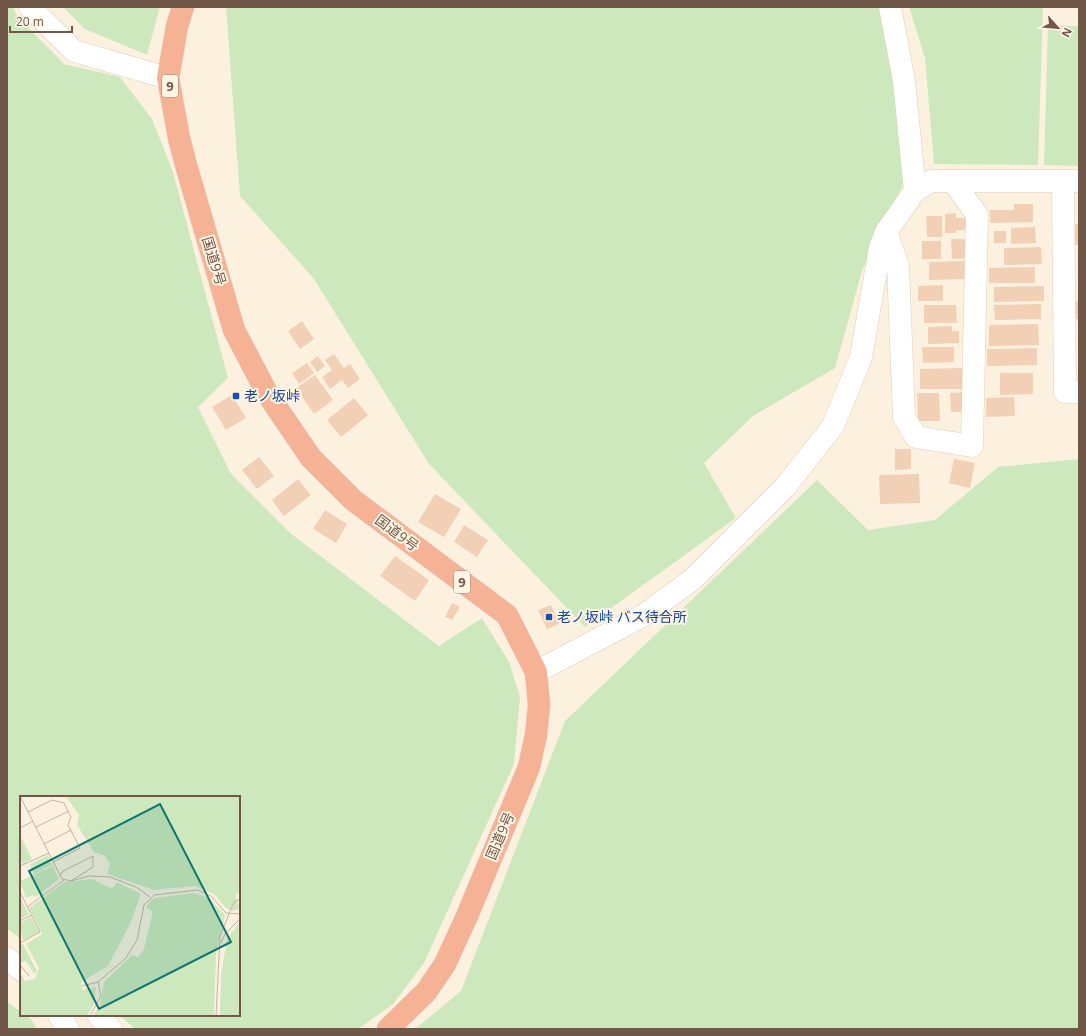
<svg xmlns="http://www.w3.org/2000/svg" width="1086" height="1036" font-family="'Open Sans','Noto Sans JP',sans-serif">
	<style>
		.green { fill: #cee8be }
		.building { fill: #f1d0b6 }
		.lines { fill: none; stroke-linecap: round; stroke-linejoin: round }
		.minor-casing { stroke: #dfcdbb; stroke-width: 23 }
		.highway-casing { stroke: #ddd7d3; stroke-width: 23 }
		.minor { stroke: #fff; stroke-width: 22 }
		.highway { stroke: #f6b295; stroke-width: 22 }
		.transit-dot { fill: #1a4fb4; stroke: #fff5e4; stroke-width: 1.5 }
		.labels { text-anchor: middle; stroke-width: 4; stroke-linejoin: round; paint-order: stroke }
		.shield { fill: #fff5e4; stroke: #9c8676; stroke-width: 1 }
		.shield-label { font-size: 13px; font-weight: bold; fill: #715747 }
		.street-label { font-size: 14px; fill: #715747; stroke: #fff5e4 }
		.transit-label { font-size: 14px; fill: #164399; stroke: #fff5e4; text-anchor: start }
		.inset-road { fill: none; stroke: #c4b3a2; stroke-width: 1 }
		.view { fill: #0f766e; fill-opacity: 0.15; stroke: #0f766e; stroke-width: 2 }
		.inset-edge { fill: none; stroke: #715747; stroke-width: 2 }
	</style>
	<rect width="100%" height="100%" fill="#fcf1de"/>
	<!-- green -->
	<path class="green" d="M7,7H13L17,16L64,64L120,77L152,119L173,172L228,378L198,407L231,474L290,533L439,646L482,618L509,662L520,697L514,764L424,963L393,1004L358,1029H135L119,1015H239V797H21V939L7,929Z
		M63,7H160L147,55L85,29Z
		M226,7H880L899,97L903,185L882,224L862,271L835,368L753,416L704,463L736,518L585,627L429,464L314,279L240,196Z
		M909,7H1043L1038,165L934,164L925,58Z
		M1048,25L1079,26V166L1044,165Z
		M1079,459V1029H415L461,991L565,721L817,480L868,530L935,520L998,467Z
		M7,1002L21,1012V1015C30,1015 33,1022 37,1029H7Z"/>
	<!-- building -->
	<path class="building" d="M1014,204H1033V222L990,223V210H1014Z
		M956,213V218H966V230H956V233H945V214Z
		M926,216H942V237H927Z
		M1072,224H1079V245H1072Z
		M1035,227L1036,243L1011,244V228Z
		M994,231H1006V243H994Z
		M951,239H967V258L952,259Z
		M922,241H941V259H922Z
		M1041,247L1042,264L1004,265V248Z
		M966,261V279L929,280V262Z
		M1035,267V283H989V268Z
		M943,285V301H918V286Z
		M1044,286V301L994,302V287Z
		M1072,301H1079V319L1072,320Z
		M1041,304V319L995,320L994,305Z
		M924,305H956L957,323H924Z
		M302,321L314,339L300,349L288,331Z
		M1038,324L1039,345L989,346V325Z
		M952,326V331H959V343L928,344V327Z
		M922,347H954V362L923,363Z
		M1037,348V365L987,366V349Z
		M334,354L344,368L350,364L360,379L348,388L342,380L330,389L322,377L332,370L325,360Z
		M318,356L325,366L317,372L310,362Z
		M307,363L314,373L299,384L292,373Z
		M964,368V389H920V369Z
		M1000,373H1033V394L1000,395Z
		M315,375L333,400L314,414L296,388Z
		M964,392L965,412H951L950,393Z
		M917,393H939L940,421H918Z
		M232,395L246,418L226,430L212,407Z
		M1014,397L1015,416L986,417V398Z
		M354,398L368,415L341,437L327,420Z
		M895,449H911V469L895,470Z
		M259,457L274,476L257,489L242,470Z
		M954,459L975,463L970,488L949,483Z
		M919,474L920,503L880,504L879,475Z
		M298,479L311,495L284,516L272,500Z
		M435,494L461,509L444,537L418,522Z
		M325,510L347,524L336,543L313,529Z
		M464,525L488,540L477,557L454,542Z
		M395,556L429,580L415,601L380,576Z
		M452,603L460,607L452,620L445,617Z
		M551,605L559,624L547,629L538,610Z"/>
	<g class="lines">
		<!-- minor casing -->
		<g class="minor-casing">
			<path id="minor" d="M30,7L74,51L168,78
				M890,7L904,81L915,191
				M1063,181L1065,392H1079
				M886,232L898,266L904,417L916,437L972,446L977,215L953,181
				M536,672L644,615L693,579L785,487L833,426L861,357L880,248L886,232L915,191L931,181H1079
				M7,958L21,970
				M59,1015L68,1029
				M98,1015L111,1029"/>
		</g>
		<!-- highway casing -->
		<g class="highway-casing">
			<path id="highway" d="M183,7L177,26L168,78L179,138L186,165L234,330L268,395L311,458L353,500L507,615L536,672L539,705L536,735L529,767L467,916L445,964L426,992L388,1029"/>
		</g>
		<!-- minor -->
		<use href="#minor" class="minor"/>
		<!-- highway -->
		<use href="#highway" class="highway"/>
	</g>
	<!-- markers -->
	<g class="transit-dot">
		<rect x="232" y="392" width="8" height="8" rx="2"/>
		<rect x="545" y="613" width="8" height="8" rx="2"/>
	</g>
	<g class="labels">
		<!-- shield labels -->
		<g class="shield">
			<rect x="162" y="75" width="16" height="22" rx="3"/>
			<rect x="454" y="571" width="16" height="22" rx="3"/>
		</g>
		<g class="shield-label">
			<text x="170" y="91">9</text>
			<text x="462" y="587">9</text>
		</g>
		<!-- street labels -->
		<g class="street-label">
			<text transform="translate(214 261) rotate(73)" y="5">国道9号</text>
			<text transform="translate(397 533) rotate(37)" y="5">国道9号</text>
			<text transform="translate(500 836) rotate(-67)" y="5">国道9号</text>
		</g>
		<!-- transit labels -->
		<g class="transit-label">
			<text x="244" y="401">老ノ坂峠</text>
			<text x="557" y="622">老ノ坂峠 バス待合所</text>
		</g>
	</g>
	<!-- overview -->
	<g transform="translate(20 796)">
		<rect width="220" height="220" fill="#fcf1de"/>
		<path d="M46,0H220V97L216,98V102L220,113L213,115L206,112L194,98L175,90L134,94L87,78L90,68L85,60L74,56L57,29L59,19ZM0,39L12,63L3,68L0,63ZM28,59L32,69L14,78L10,68ZM33,70L39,83L16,101L14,99L6,102L0,85ZM72,83L92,93L97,86L121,98L110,128L88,170L61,186L62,194L76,191L74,209L67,220H0V176L5,185L15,183L19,172L6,148L22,138L9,112L44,86ZM174,97L188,101L205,119L196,159L194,220H72L80,210L84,186L112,159L118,161L124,153L133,115L126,112L130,105L134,102ZM0,101L9,119L0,123ZM11,121L19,136L3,144L0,127ZM220,126V220H200L201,179L207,143ZM3,148L17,175L14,178L6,165L0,167V149Z" fill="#cee8be"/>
		<path class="inset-road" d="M0,0L42,83L51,85L69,80L90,81L116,91L130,101M8,16L32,4L44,7L51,21L48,29L60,52L33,66M16,31L49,15M0,32L13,25M24,48L51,34M0,70L29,57M40,80L43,75L73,60V71L51,85M0,96L20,136L0,147M7,111L44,84M0,125L12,119M201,147L205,138L220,123M0,169L9,180M62,190L78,186L106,162L117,144L124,109L134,99L178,94L191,100L206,117L220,118M70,220L81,200L78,186M196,220L200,140L214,106L220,103"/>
		<path class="view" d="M140,8L211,146L79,213L9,75Z"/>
		<rect width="220" height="220" class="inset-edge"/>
	</g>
	<!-- border -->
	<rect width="1086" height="1036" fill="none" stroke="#715747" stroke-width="16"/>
	<!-- north arrow -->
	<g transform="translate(1058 28) rotate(117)" stroke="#fff5e4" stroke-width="3" paint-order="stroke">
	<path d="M0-3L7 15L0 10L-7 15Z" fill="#715747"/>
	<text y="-6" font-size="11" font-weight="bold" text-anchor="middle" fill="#715747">N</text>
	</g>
	<!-- scale -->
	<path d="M10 26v6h62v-6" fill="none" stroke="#715747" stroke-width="2"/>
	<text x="16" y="26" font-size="12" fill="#715747" stroke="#fff5e4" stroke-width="3" paint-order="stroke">20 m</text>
</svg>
